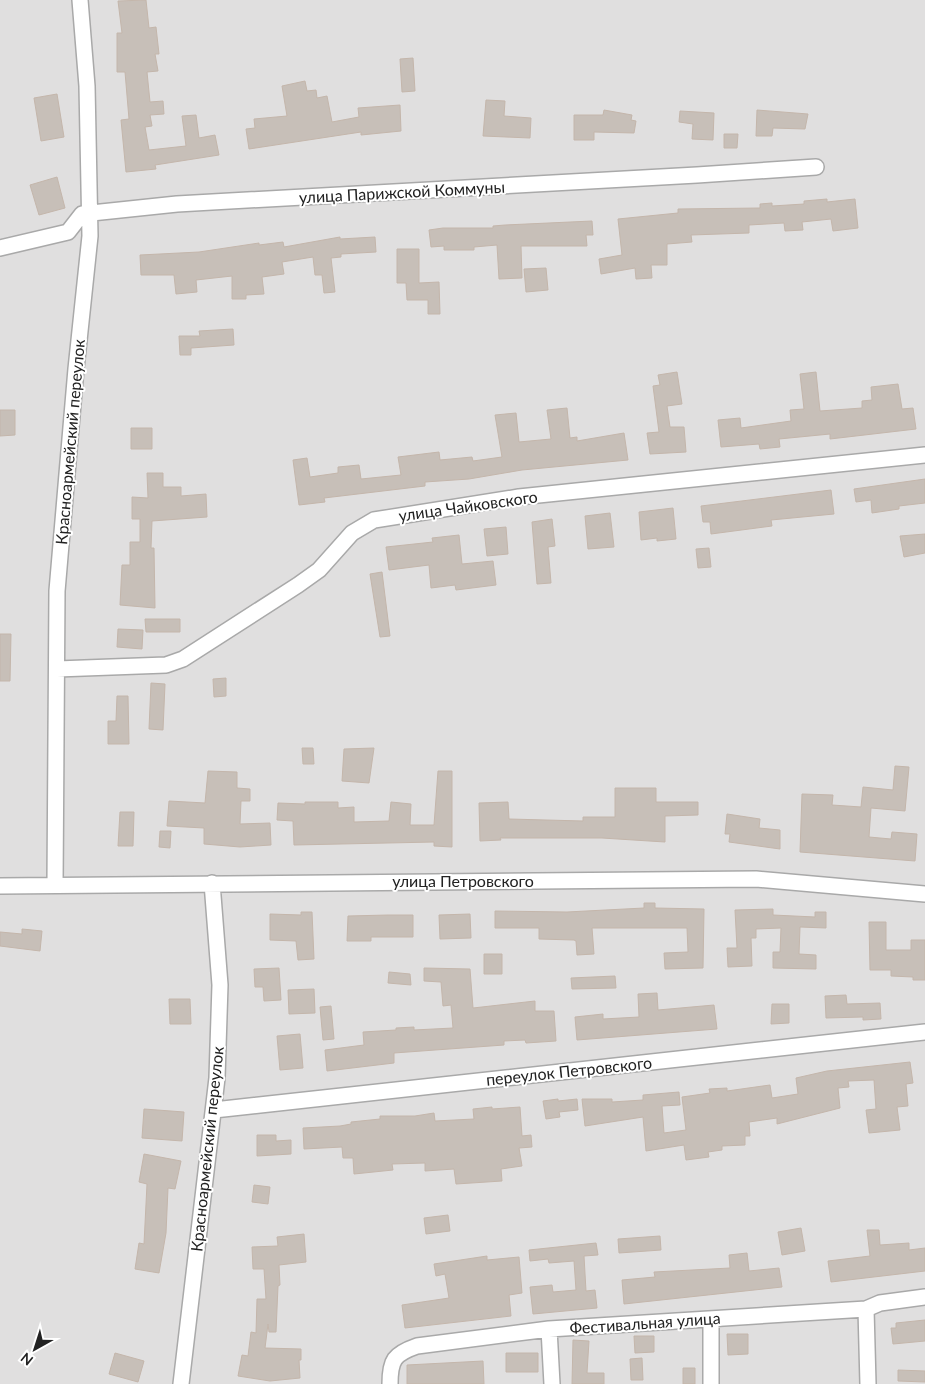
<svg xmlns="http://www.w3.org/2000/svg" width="925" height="1384" font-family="Lato,sans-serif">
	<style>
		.residential { fill: #e0dfdf }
		.building { fill: #c7bfb8; stroke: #c4b6ab }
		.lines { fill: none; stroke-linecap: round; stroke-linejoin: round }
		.minor-casing { stroke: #a9a9a9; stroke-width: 18 }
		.minor { stroke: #fff; stroke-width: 15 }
		.labels { text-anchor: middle; stroke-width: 4; stroke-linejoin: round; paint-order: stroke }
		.street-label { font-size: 16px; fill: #222; stroke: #fff }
	</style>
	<rect width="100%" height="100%" fill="#f2efe9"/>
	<!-- residential -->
	<path class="residential" d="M0,0H925V1384H0Z"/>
	<!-- building -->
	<path class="building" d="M146,0L149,28L156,27L159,54H155L158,71L147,72L150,102L163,101L164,114L150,115L152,126L145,127L149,150L186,146L182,116L196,115L199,138L215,135L219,155L155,165L156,169L126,172L121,120L129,119L125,72H117V33H122L118,1Z
		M413,58L415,91L402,92L400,59Z
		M305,81L307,91L316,90L317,98L327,96L332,122L359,117L358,108L400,105L401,131L361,135V132L249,149L246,129L255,128L254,119L287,116L282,86Z
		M57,94L64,137L41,141L34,98Z
		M486,100L505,101L504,116L531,118L530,138L483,136Z
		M604,110L632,115L631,120L636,121L634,133L594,132V140H574V115H603Z
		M757,110L808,114L805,129L773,128L772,136H756Z
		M680,111L714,113L713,140L692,139L693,124L679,122Z
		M724,134H738L737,148H724Z
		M57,177L65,208L39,215L30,185Z
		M827,199V202L855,199L858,228L833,231L831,219L802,222L803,230L785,231L784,223L749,225V233L691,235L692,242L667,244V265H651L652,278L636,279L635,268L601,274L599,259L622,255L618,219L678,213V209L760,208V204L772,203V206L804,204V201Z
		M592,221L593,235H586L587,246H521L522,278L499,279L497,245L474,247V250H444V246L431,247L429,230L443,228H493V226L505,225Z
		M340,237V239L375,237L376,252L341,254V257L331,258L335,292L324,293L322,275H315L313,257L282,262L284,274L262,277L264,294L246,295V299H232V276L196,280L197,292L176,294L174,275H141L140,255L199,252L259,243V245L283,242L284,247Z
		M397,249H419V283L439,282L440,314H428V300H407L406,283H397Z
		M546,268L548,290L526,292L524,269Z
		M233,329L234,345L191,348V355H180L179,336H200L199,331Z
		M677,372L682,404L667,406L670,427H684L686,452L650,454L647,433L659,432L653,386L660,385L658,375Z
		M816,372L820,411L862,408V401L872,400L871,387L898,384L902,409L913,408L916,429L830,439V434L779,439L780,447L760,449L759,444L721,447L718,420L740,418L741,428L791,421L790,410L804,409L800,374Z
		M567,408L570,438L577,437V441L624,433L628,460L522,470L469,479L425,482V486L324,498L325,502L299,505L293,460L307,458L310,477L338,473V467L359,465L361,479L401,475L398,457L439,452L440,460L472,457L473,461L502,457L495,415L516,413L519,442L551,439L547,410Z
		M0,410H15V435L0,436Z
		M131,428H152V449H131Z
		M147,473H163V487H181V496L206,494L207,517L152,521L151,548H154L155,608L120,605L122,565H130V542H140V519H132V497L148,498Z
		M925,479V503L899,506V509L872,513L871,500L856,502L854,489Z
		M831,490L834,514L771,520L772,526L711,534L710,522H703L701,506Z
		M673,508L676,539L657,541V538L641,540L639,512Z
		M610,513L614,547L588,549L585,516Z
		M552,519L555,546L548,547L551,583L537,584L532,522Z
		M506,527L508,554L487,556L484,529Z
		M925,534V553L904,557L900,536Z
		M459,535L462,564L493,561L496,585L456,590L455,585L431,588L429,565L389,570L386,547L433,542L432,538Z
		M709,548L711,567L698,568L696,549Z
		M382,572L390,636L380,637L370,574Z
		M145,619H180V632H146Z
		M118,629L143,630L142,649L117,647Z
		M0,634H11L10,681H0Z
		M226,678V696L214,697L213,679Z
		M151,683L165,684L163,730L149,729Z
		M117,696H128L129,744H108V721H116Z
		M302,748H313L314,764H303Z
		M374,748L369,783L342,781L344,749Z
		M895,766L909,767L905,811L871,808L869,837L891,839L892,832L917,834L915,861L800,852L802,794L833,795L832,805L861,807L863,787L893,790Z
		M208,771L237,772V788L250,789V801H241L240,824L270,823L271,845L240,847L204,844V828L167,826L169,801L205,803Z
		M438,771H452V847L434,846V842L294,845L293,821L277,820L278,803L305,804V802H338V808L354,807V822L389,821L391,802L411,804L410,825H434Z
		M615,788H656V802H698V815L665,816V842L602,838H500L501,840L480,841L479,803L508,802L509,819L583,821V817H615Z
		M120,812H134L133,846H118Z
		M727,814L760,819L759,828L780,830V849L729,842L730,834H725Z
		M160,831H171L170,848L159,847Z
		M644,903H655V908L704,909L703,968L665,969L664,953L688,952L687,928H592L594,954L577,955L576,941L574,940L539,939V928H495V911L567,912L644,908Z
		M773,909V915L815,917V912H826V928L800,927L799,954L816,955V969L773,968V952H780L781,928L756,929V938H751L752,966L728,967L727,948H737L735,910Z
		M301,912H312L314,959L298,960L296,941L270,940V914L301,915Z
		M470,914L471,938L440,939L439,915Z
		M388,915H413V937H371V941H347L348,916Z
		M869,922H886V950H911V940H925V980H913V977L891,976V970H870Z
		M22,929L42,931L40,951L0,946V932L22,934Z
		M484,954H502V974H484Z
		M279,968L281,1000L264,1001L263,987H255L254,969Z
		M424,968L470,969L473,1008L535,1001V1011H554L556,1041L526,1043L525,1040L504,1041V1045L394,1053V1063L327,1071L325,1050L364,1045L363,1032L396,1030V1028L414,1027V1030L453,1028L451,1005L443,1006L441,982L424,981Z
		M389,972L410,974L411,985L388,983Z
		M615,976L616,988L572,989L571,978Z
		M314,989L315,1013L289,1014L288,990Z
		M657,993L658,1010L714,1005L717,1029L577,1040L575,1017L603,1014V1019L639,1017L638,994Z
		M846,995L847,1004L880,1003L881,1019L863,1020V1017L826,1018L825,996Z
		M169,999H190L191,1024H170Z
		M772,1004H789V1023L771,1024Z
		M331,1006L334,1039L323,1040L320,1007Z
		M300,1034L303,1068L280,1070L277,1036Z
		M910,1062L913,1083L906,1084L908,1106L897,1107L900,1130L869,1133L866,1110L876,1109L874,1080L848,1081L849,1087L838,1088L840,1108L777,1124V1118L749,1122L750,1136H745V1145L722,1146V1150L708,1152L709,1157L686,1160L684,1145L646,1151L643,1117L585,1126L582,1099H612V1102L643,1100V1095L679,1092L680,1105L662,1106L664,1133L686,1130L682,1097L710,1093L709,1089L727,1088V1091L770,1085L772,1098L798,1094L796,1078L827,1071Z
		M558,1099V1101L577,1099L578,1110L559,1112L560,1117L546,1119L543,1101Z
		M492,1107V1109L520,1107L522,1136L531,1135L532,1147L519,1148L522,1166L501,1169L502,1181L456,1184L454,1169L425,1171V1163L392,1164L393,1170L354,1174L353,1158H343L342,1147L304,1149L303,1128L340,1126L351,1124V1122L380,1119V1116H415L434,1113L435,1121L474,1119L473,1109Z
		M144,1109L184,1112L182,1141L142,1138Z
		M257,1135H276V1141L291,1140V1154L257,1156Z
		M144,1154L181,1161L175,1189L168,1188L166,1233L159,1273L135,1269L139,1243L144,1244L147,1184L139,1182Z
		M254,1185L270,1187L268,1204L252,1202Z
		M448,1215L450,1231L426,1234L424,1218Z
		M801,1228L805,1251L782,1255L778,1232Z
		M867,1230H879L880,1245L909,1243V1250L925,1248V1271L831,1282L828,1261L870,1256Z
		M304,1234L306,1262L279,1265L280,1285L278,1286L276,1332H269L268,1324L265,1348L301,1349V1360H299L300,1378L270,1381L238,1376L242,1355L248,1356L251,1332L256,1333L257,1299H266L264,1269H253L252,1247L278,1246L277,1237Z
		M660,1236L661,1250L619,1253L618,1239Z
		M596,1243L598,1255L584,1256L586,1291L595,1290L597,1308L533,1314L530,1287L552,1285L553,1292L576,1290L574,1261L549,1263L548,1259L530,1261L529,1250Z
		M747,1253L749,1271L779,1268L782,1287L624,1304L622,1280L655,1277L654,1272L730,1268L729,1255Z
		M487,1256V1260L519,1257L522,1293L509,1295L511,1316L405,1328L402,1305L449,1298L445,1274L436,1276L434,1264Z
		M925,1320V1341L893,1344L891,1328H896V1323Z
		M727,1334H748V1354L728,1355Z
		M634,1336H654V1352L635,1353Z
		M573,1340L589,1341L587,1373H604V1384H572Z
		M115,1353L144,1361L138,1382L109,1374Z
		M506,1353H538V1372H506Z
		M642,1358L643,1380H631L630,1359Z
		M483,1361L484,1384H407V1365Z
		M683,1368H695V1384H683Z
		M898,1370L925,1371V1382L898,1381Z"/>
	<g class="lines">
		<!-- minor casing -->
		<g class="minor-casing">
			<path id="minor" d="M0,248L68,232L82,214L177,204L697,175L816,167
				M57,669L166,665L183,659L298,585L319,570L352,533L374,520L519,497L925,455
				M55,885L57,591L76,369L90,236L87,86L80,0
				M0,886L756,879L925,894
				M214,1110L925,1032
				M866,1309L868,1384
				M711,1319V1384
				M549,1329L552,1384
				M181,1384L217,1078L220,985L212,883
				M390,1384C390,1360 394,1354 417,1346L549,1329L866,1309L880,1303L925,1297"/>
		</g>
		<!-- minor -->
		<use href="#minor" class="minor"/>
	</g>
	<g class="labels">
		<!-- street labels -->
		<g class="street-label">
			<text transform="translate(402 192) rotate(-3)" y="6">улица Парижской Коммуны</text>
			<text transform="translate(70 442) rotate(-85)" y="6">Красноармейский переулок</text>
			<text transform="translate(468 506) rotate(-8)" y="6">улица Чайковского</text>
			<text x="463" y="887">улица Петровского</text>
			<text transform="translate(569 1071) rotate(-6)" y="6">переулок Петровского</text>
			<text transform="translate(207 1149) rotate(-84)" y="6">Красноармейский переулок</text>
			<text transform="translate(645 1323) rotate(-4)" y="6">Фестивальная улица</text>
		</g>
	</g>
	<!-- north arrow -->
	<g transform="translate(35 1349) rotate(219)" stroke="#ffffff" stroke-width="4" paint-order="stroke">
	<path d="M0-4L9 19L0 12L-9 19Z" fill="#222222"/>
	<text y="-8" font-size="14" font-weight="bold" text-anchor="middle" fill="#222222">N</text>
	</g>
</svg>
